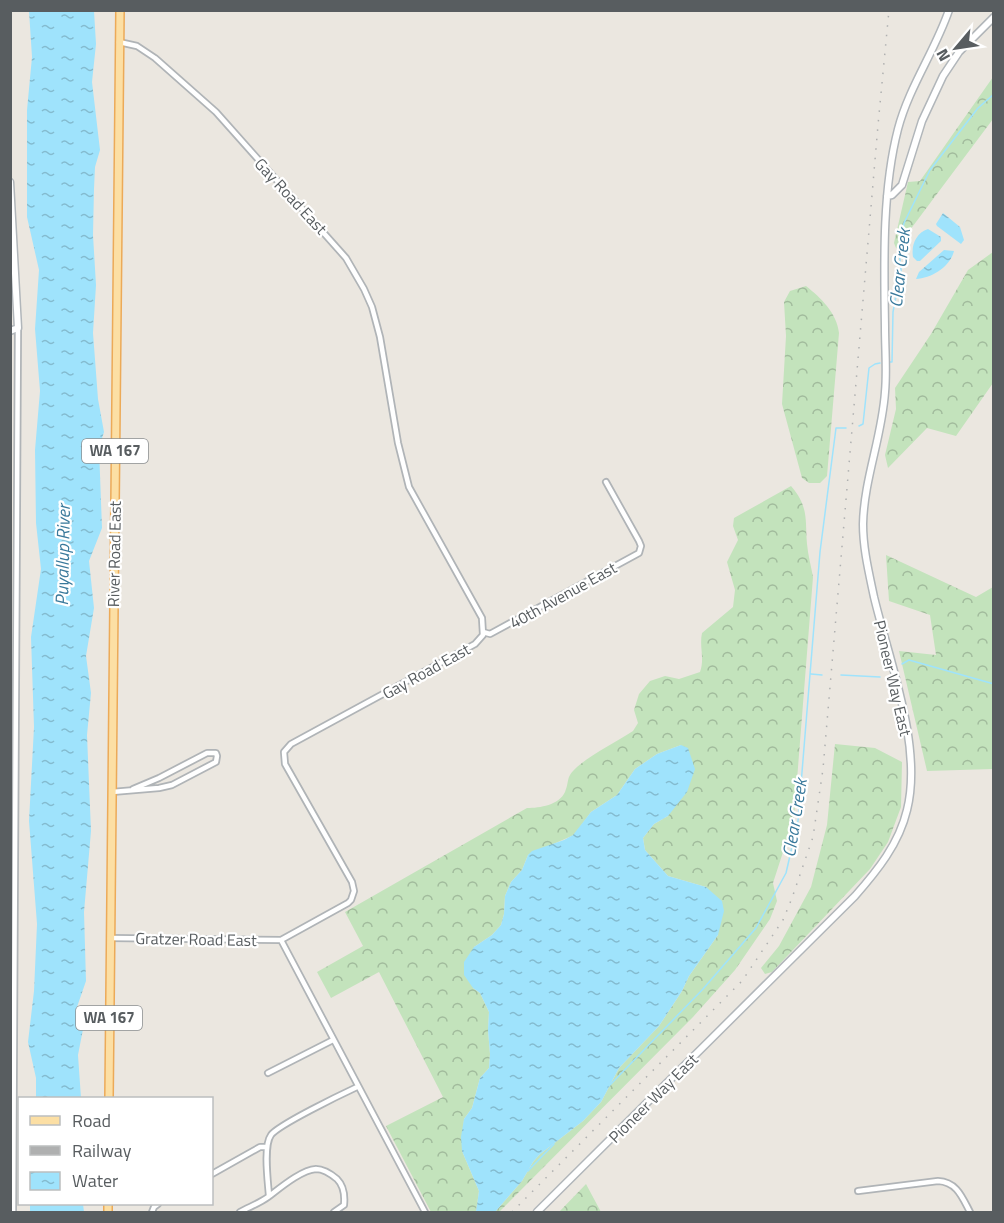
<svg xmlns="http://www.w3.org/2000/svg" width="1004" height="1223" font-family="'Titillium Web',sans-serif">
	<style>
		.forest { fill: url(#forest-crowns) }
		.water { fill: url(#water-ripples) }
		.lines { fill: none; stroke-linecap: round; stroke-linejoin: round }
		.stream { stroke: #9fe3fc; stroke-width: 1.5 }
		.street-casing { stroke: #b0b4b7; stroke-width: 8 }
		.secondary-casing { stroke: #b1b6ba; stroke-width: 9 }
		.primary-casing { stroke: #ecaa58; stroke-width: 10 }
		.street { stroke: #fff; stroke-width: 4.5 }
		.secondary { stroke: #fff; stroke-width: 6 }
		.primary { stroke: #fcdfa4; stroke-width: 7 }
		.rail { stroke: #afb0b0; stroke-width: 1.5; stroke-dasharray: 1.5 8; stroke-linecap: butt }
		.labels { text-anchor: middle; stroke-width: 4.5; stroke-linejoin: round; paint-order: stroke }
		.shield { fill: #fff; stroke: #8a8e90; stroke-width: 1.5 }
		.shield-label { font-size: 15px; font-weight: bold; fill: #585d60 }
		.street-label { font-size: 16px; fill: #585d60; stroke: #fff }
		.water-label { font-size: 18px; font-style: italic; fill: #39799b; stroke: #fff }
	</style>
	<defs>
		<pattern id="forest-crowns" width="20" height="18" patternUnits="userSpaceOnUse" patternTransform="scale(1.5)"><rect width="20" height="18" fill="#c3e3bc"/><path d="M2 6a3 3 0 1 1 6 0M12 15a3 3 0 1 1 6 0" fill="none" stroke="#a1bb9c"/></pattern>
		<pattern id="water-ripples" width="26" height="14" patternUnits="userSpaceOnUse" patternTransform="scale(1.5)"><rect width="26" height="14" fill="#9fe3fc"/><path d="M2 4q2-2 4 0t4 0M15 11q2-2 4 0t4 0" fill="none" stroke="#84bbcf"/></pattern>
	</defs>
	<rect width="100%" height="100%" fill="#ebe7e0"/>
	<!-- forest -->
	<path class="forest" d="M993,77V119L910,230L905,243L896,248L894,243L908,182L920,181Z
		M993,252V383L956,436L927,428L888,468L885,455L896,409L895,388L931,334L968,270Z
		M806,286C821,298 837,313 839,333L827,476L820,483H809L802,478L782,404L786,336L784,302L790,291Z
		M791,486C809,507 805,519 807,544C808,555 811,566 813,577L794,818L773,883L777,901L770,919L735,970L693,1017L499,1212H495L522,1181L533,1162L539,1155L583,1121L601,1102L619,1068L659,1026L682,991L689,976L718,935L706,887L668,876L645,850L643,838L654,824L668,816L681,745L657,754L635,769L617,795L591,812L574,835L528,855L522,870L511,882L505,896L504,914L501,925L492,935L474,947L473,988L480,993L489,1012L488,1030L490,1054L489,1068L480,1078L472,1108L464,1119L462,1151L479,1191L476,1212H431L386,1126L443,1097L379,972L331,998L317,972L363,946L345,912L527,808C540,808 559,805 565,792C570,780 565,778 577,767C593,753 615,743 633,731L638,723L634,710L639,694L650,681L665,676L679,679L700,672C705,658 699,647 702,633L733,607L735,590L727,562L738,540L733,526L734,518Z
		M886,555L976,597L993,587V769L927,771L899,651L936,655L930,615L889,601Z
		M835,744L875,748L902,762L901,807L888,842L870,869L772,972L765,974L761,968L779,946L811,887L827,825Z
		M586,1184L601,1212H559Z"/>
	<!-- water -->
	<path class="water" d="M29,11H94L96,44L92,82L100,150L95,167L94,189L93,235L96,285L93,333L98,399L104,432L99,448L102,528L89,561L94,608L86,656L91,693L87,735L91,831L84,912L86,981L77,1007L84,1024L78,1055L81,1098H36V1078L28,1042L34,991L37,924L29,821L34,727L31,637L41,569L36,523L35,450L40,391L35,329L39,270L27,217V110L32,57Z
		M943,213L960,227L964,240L961,244L937,226L936,224Z
		M928,229L941,237V241L920,261H917L913,257C911,245 916,233 928,229Z
		M944,250L954,251C950,267 932,278 916,279L919,272Z
		M681,745L688,748L695,769L687,792L668,816L654,824L643,838L645,850L668,876L706,887L722,901L724,911L718,935L689,976L682,991L659,1026L619,1068L601,1102L583,1121L539,1155L533,1162L522,1181L495,1212H476L479,1191L462,1151L461,1137L464,1119L472,1108L480,1078L489,1068L490,1054L488,1030L489,1012L480,993L473,988L464,975V962L474,947L492,935L501,925L504,914L505,896L511,882L522,870L528,855L532,851L564,840L573,835L591,812L617,795L635,769L657,754Z
		M30,1204H83L84,1212H30Z"/>
	<g class="lines">
		<!-- stream -->
		<path class="stream" d="M890,362H892L893,312L901,270L899,250L904,223L930,170L978,108L994,94
			M859,426L863,424L869,368L875,364L880,363
			M902,664L909,660L994,684
			M811,674L822,675
			M841,675L880,677
			M609,1086L703,989L756,928L786,873L798,821L820,552L836,428H846
			M528,1171L554,1144"/>
		<!-- street casing -->
		<g class="street-casing">
			<path id="street" d="M119,42L137,46L155,58L216,112L346,258L364,289L372,307L380,337L398,443L409,487L482,618L483,635L475,644L291,744L284,752L285,764L352,882L354,891L351,900L348,903L281,940L425,1212
				M483,632L490,634L639,553L641,546L639,541L606,482
				M112,792L159,788L172,785L216,762L217,756L216,753H207L159,778L133,789
				M110,938L281,940
				M268,1073L333,1040
				M212,1174L260,1147H267
				M858,1191L938,1181C957,1182 962,1197 970,1212
				M269,1196C268,1182 263,1146 271,1135C278,1125 342,1094 357,1087
				M13,1212L18,328
				M152,1212L154,1207L158,1204
				M240,1212C249,1207 260,1203 268,1197C280,1188 301,1170 316,1169C324,1169 331,1174 337,1179C344,1186 345,1195 344,1205L334,1212"/>
		</g>
		<!-- secondary casing -->
		<g class="secondary-casing">
			<path id="secondary" d="M10,182L18,328L10,331
				M887,196L892,195L902,185L922,121L943,76L959,52L994,17
				M537,1212L855,896C877,871 899,844 907,810C923,747 889,660 874,597C869,573 863,549 863,524C864,479 882,437 885,392C887,371 885,349 885,327C884,263 882,191 898,129C909,87 935,51 949,10"/>
		</g>
		<!-- primary casing -->
		<g class="primary-casing">
			<path id="primary" d="M109,1098L120,10
				M108,1212V1204"/>
		</g>
		<!-- street -->
		<use href="#street" class="street"/>
		<!-- secondary -->
		<use href="#secondary" class="secondary"/>
		<!-- primary -->
		<use href="#primary" class="primary"/>
		<!-- rail -->
		<path class="rail" d="M512,1212L742,981L783,920L792,898L813,837L823,769L878,125L889,10"/>
	</g>
	<g class="labels">
		<!-- shield labels -->
		<g class="shield">
			<rect x="82" y="439" width="66" height="24" rx="4.5"/>
			<rect x="76" y="1006" width="66" height="24" rx="4.5"/>
		</g>
		<g class="shield-label">
			<text x="115" y="456">WA 167</text>
			<text x="109" y="1023">WA 167</text>
		</g>
		<!-- street labels -->
		<g class="street-label">
			<text transform="translate(291 196) rotate(47)" y="6">Gay Road East</text>
			<text transform="translate(114 554) rotate(-89)" y="6">River Road East</text>
			<text transform="translate(563 595) rotate(-29)" y="6">40th Avenue East</text>
			<text transform="translate(426 671) rotate(-29)" y="6">Gay Road East</text>
			<text transform="translate(893 678) rotate(77)" y="6">Pioneer Way East</text>
			<text transform="translate(196 939) rotate(1)" y="6">Gratzer Road East</text>
			<text transform="translate(653 1098) rotate(-45)" y="6">Pioneer Way East</text>
		</g>
		<!-- water labels -->
		<g class="water-label">
			<text transform="translate(900 268) rotate(-84)" y="6">Clear Creek</text>
			<text transform="translate(63 555) rotate(-89)" y="6">Puyallup River</text>
			<text transform="translate(795 818) rotate(-81)" y="6">Clear Creek</text>
		</g>
	</g>
	<!-- border -->
	<rect width="1004" height="1223" fill="none" stroke="#585d60" stroke-width="24"/>
	<!-- legend -->
	<rect x="18" y="1097" width="195" height="108" fill="#ffffff" stroke="#bcbebf" stroke-width="1.5"/>
	<rect x="30" y="1116" width="30" height="9" fill="#fcdfa4" stroke="#bcbebf" stroke-width="1.5"/>
	<text x="72" y="1127" font-size="18" fill="#585d60">Road</text>
	<rect x="30" y="1146" width="30" height="9" fill="#afb0b0" stroke="#bcbebf" stroke-width="1.5"/>
	<text x="72" y="1157" font-size="18" fill="#585d60">Railway</text>
	<rect x="30" y="1172" width="30" height="18" fill="url(#water-ripples)" stroke="#bcbebf" stroke-width="1.5"/>
	<text x="72" y="1187" font-size="18" fill="#585d60">Water</text>
	<!-- north arrow -->
	<g transform="translate(956 48) rotate(241)" stroke="#ffffff" stroke-width="4.5" paint-order="stroke">
	<path d="M0-4.5L10 22L0 15L-10 22Z" fill="#585d60"/>
	<text y="-9" font-size="16" font-weight="bold" text-anchor="middle" fill="#585d60">N</text>
	</g>
</svg>
